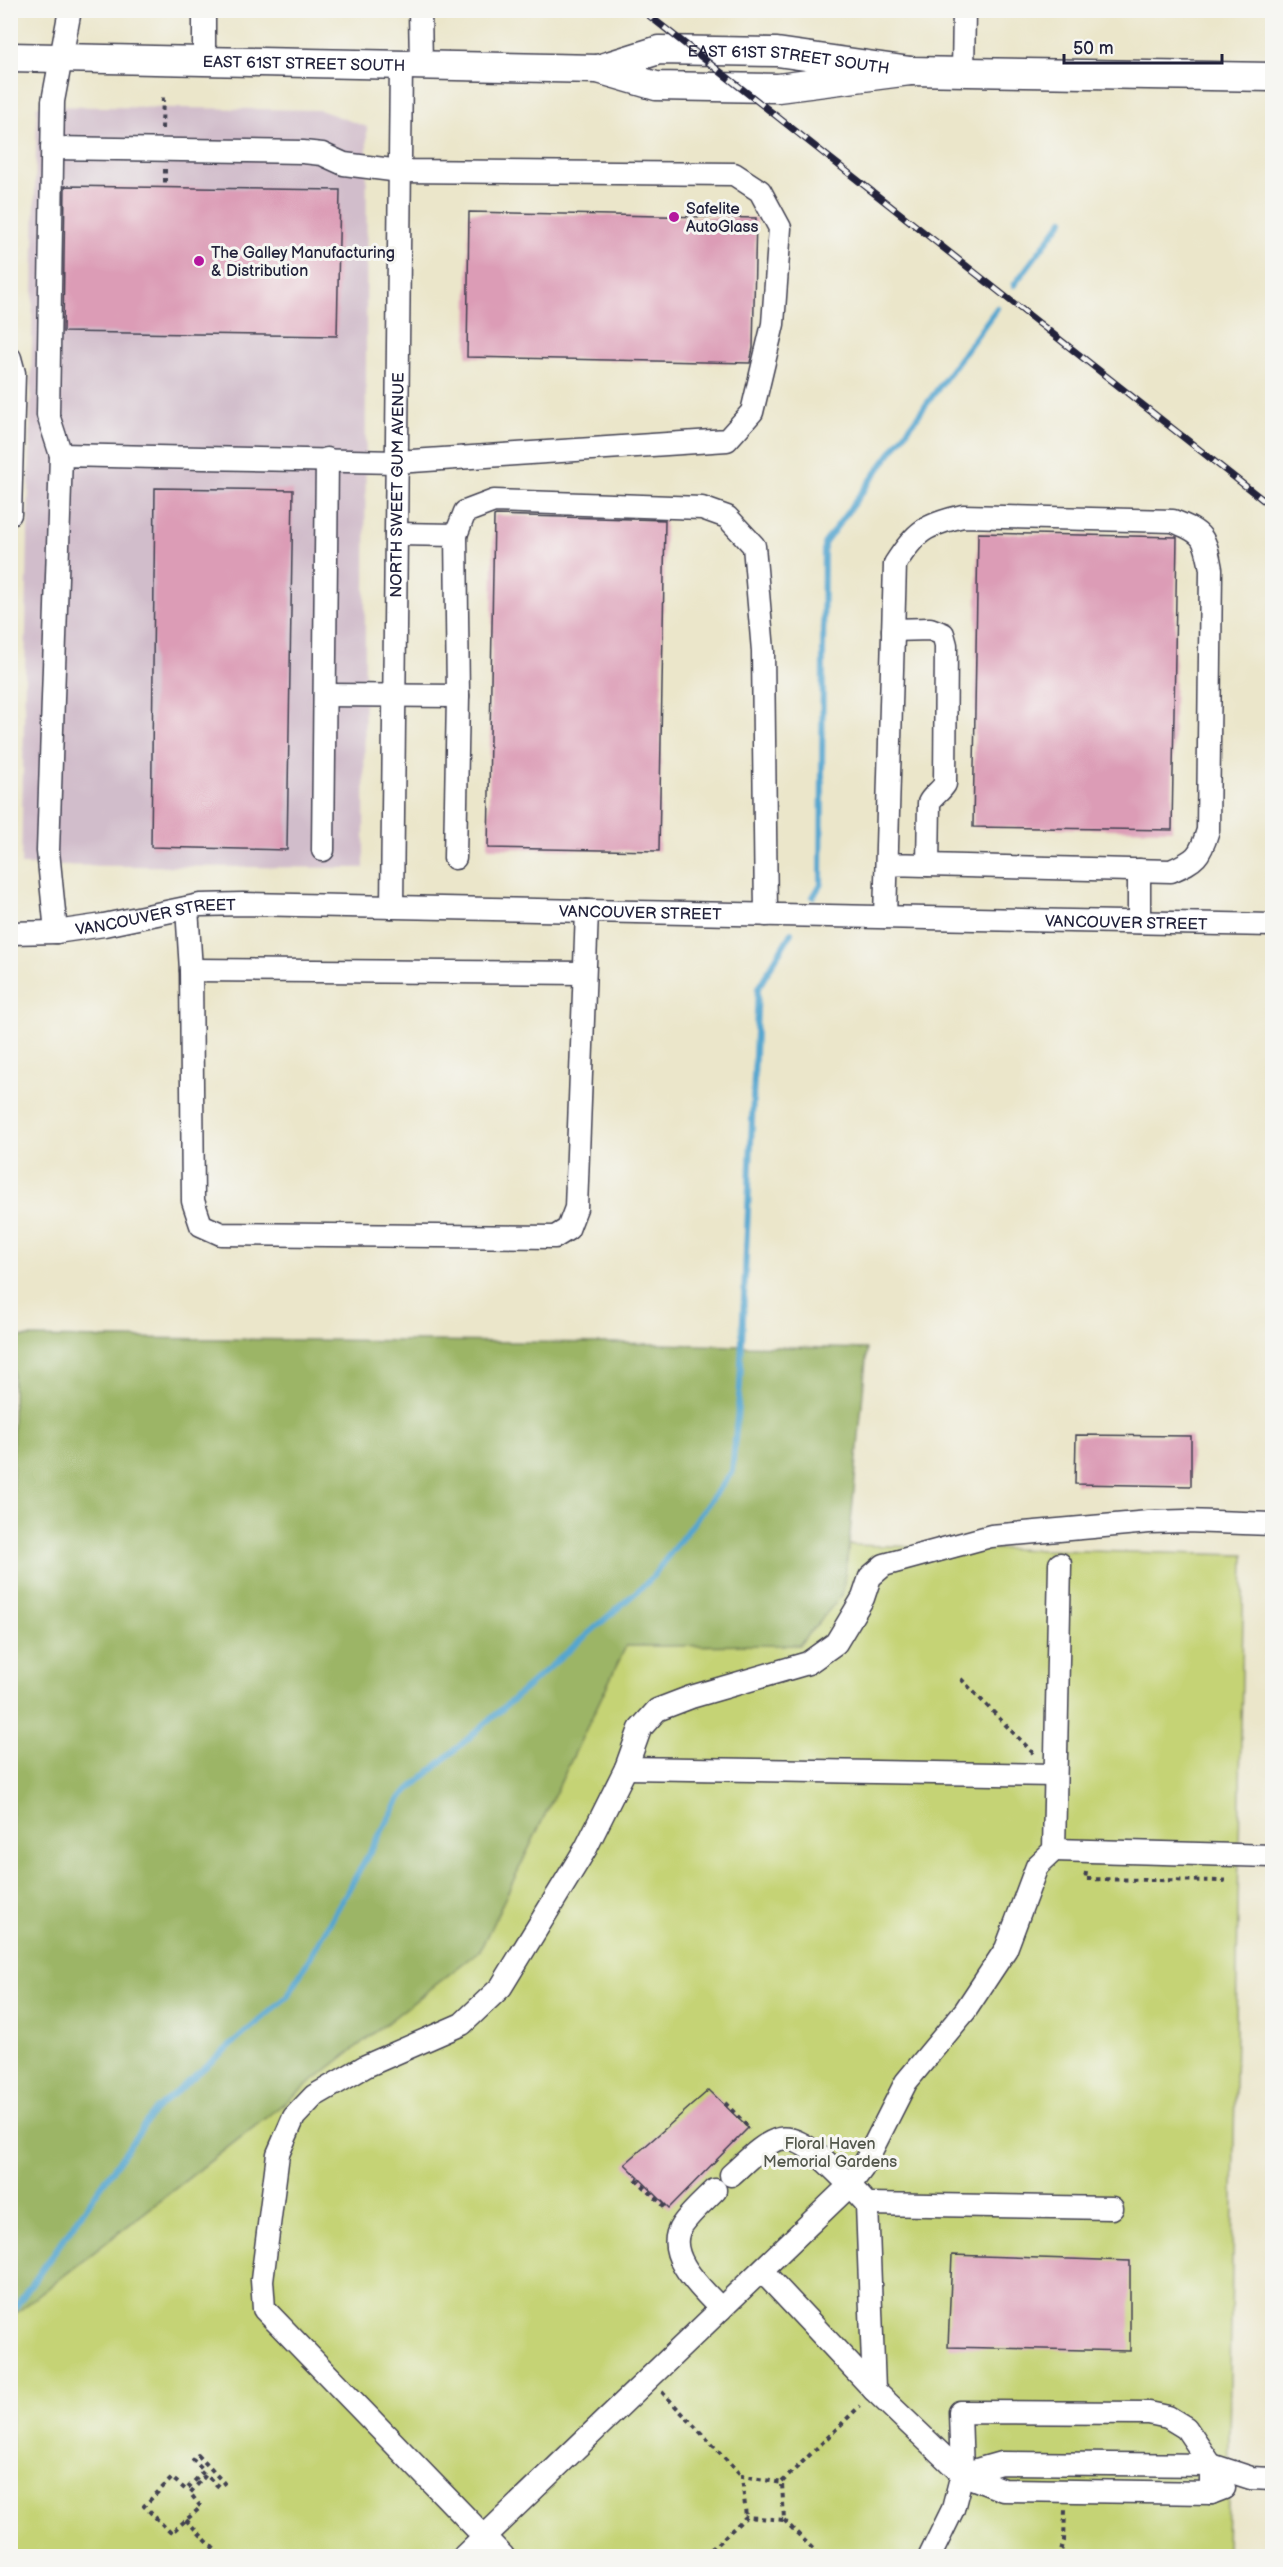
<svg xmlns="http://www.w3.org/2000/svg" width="1283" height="2567" font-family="'Balsamiq Sans',sans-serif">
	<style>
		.industrial { fill: #d1bdcb }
		.green { fill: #c5d375; stroke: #747a58; stroke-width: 1.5 }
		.forest { fill: #9cb566; stroke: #5f6c50; stroke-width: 1.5 }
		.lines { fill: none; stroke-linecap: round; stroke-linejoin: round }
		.stream { stroke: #54a6cf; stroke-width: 6 }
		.building { fill: #dc9cb6 }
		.minor-casing { stroke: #403f50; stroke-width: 25 }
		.major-casing { stroke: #403f50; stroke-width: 31 }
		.path { stroke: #403f50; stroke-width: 4; stroke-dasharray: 4.5 4.5; stroke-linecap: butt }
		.minor { stroke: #fff; stroke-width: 22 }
		.major { stroke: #fff; stroke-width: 28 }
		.rail-casing { stroke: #22223b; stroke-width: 7 }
		.rail { stroke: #f6f6f2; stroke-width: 4.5; stroke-dasharray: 14; stroke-linecap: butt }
		.poi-dot { fill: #b5179e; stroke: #f6f6f2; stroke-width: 2 }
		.labels { text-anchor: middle; stroke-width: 6; stroke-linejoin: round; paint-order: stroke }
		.street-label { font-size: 16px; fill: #22223b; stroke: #f6f6f2 }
		.poi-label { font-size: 16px; fill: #22223b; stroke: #f6f6f2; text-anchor: start }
		.park-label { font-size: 16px; fill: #53574c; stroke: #f6f6f2 }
	</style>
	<rect width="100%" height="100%" fill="#f6f6f2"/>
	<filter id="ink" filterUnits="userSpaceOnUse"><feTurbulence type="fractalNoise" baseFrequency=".0167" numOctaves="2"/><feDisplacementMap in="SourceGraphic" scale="12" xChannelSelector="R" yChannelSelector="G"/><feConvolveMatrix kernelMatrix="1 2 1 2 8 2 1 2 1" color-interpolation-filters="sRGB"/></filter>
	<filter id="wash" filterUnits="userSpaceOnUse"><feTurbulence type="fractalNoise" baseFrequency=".008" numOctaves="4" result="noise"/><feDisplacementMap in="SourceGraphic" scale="24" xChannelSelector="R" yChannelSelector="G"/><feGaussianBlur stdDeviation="1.35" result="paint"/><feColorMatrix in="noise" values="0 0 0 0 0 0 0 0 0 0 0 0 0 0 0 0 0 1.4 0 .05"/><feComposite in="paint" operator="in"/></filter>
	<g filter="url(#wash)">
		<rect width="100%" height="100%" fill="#ebe6ca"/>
		<!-- industrial -->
		<path class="industrial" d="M37,106L320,110L367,127L364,868L21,865Z"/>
		<!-- green -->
		<path class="green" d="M849,1545L1244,1555L1227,2556H11V2317L480,1950L626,1646L799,1645L842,1595Z"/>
		<!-- forest -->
		<path class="forest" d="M13,1337L615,1343L867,1349L849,1545L842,1595L799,1645L626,1646L480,1950L11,2317Z"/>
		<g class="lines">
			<!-- stream -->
			<path class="stream" d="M1014,285L1063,220
				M813,897L821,884L824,544L997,308
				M10,2315L154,2111L288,1996L401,1797L650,1580L732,1472L740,1386L758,988L791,933"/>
		</g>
		<g id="blocks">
			<!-- building -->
			<path class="building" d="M65,186L340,190L337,336L63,332Z
				M469,212L756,218L753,348L750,363L467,357Z
				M155,488L293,490L287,850L151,847Z
				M496,515L665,520L659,851L488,848L494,516Z
				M978,533L1177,537L1172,830L973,827Z
				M1076,1435L1191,1436V1486L1075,1484Z
				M709,2090L748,2128L669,2208L625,2164Z
				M952,2255L1130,2261V2351L948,2347Z"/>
		</g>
	</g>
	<g filter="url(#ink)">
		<use href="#blocks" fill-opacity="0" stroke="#403f50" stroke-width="1.5"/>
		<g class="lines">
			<!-- minor casing -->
			<g class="minor-casing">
				<g id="minor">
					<path d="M420,10L421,65"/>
					<path d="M204,61V10"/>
					<path d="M963,72L964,10"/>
					<path d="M52,148L303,152L322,154L344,164L400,171L734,174L760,191L780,228L773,324L752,412L727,440L397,462L61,455L48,851L56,932"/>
					<path d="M10,358L14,373L10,514"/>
					<path d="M61,455L48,415L53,101L70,10"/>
					<path d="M396,534L456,535L465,512L494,501L702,508L727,517L754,546L763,651L766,915"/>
					<path d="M893,630L930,629L943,634L946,645L945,784C940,792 932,796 929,803L928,865"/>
					<path d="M325,695L458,696"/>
					<path d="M323,850L327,459"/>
					<path d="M455,858L458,696L456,535"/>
					<path id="s1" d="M392,907L401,65"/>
					<path d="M187,908L191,970L193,1201L201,1225L221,1234L555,1237L568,1229L576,1208L587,911"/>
					<path d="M885,917L895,564C916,531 925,525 963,516L1173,521C1204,533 1205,537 1211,569L1208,830C1200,857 1196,860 1171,871L887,864"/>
					<path d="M1139,922V870"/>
					<path id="s2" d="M10,933L56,932L104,925L200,905L243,904L1272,925"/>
					<path d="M191,970L584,973"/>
					<path d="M626,1768L1055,1775"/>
					<path d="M1054,1850L1272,1856"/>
					<path d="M731,2175C744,2164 762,2143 780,2139C806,2133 850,2186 867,2204L874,2390"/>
					<path d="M715,2190C704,2201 691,2212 682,2225C662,2254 703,2290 721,2309"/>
					<path d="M867,2204L1112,2208"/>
					<path d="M762,2271L874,2390L962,2474L953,2509L930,2556"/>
					<path d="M962,2474L960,2412L1149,2413L1168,2417L1186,2428L1211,2465V2493"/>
					<path d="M962,2474L1001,2463L1211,2465L1251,2478L1272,2479"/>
					<path d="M962,2474L1003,2490L1211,2493L1224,2488"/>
					<path d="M464,2556L850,2185L862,2169L906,2082L965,2011L1006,1949L1037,1866L1054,1850L1060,1564"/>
					<path d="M503,2556L264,2309L262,2280L278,2154L294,2117L314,2096L366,2066L462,2024L501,1987L586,1848L626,1768L640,1729L657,1710L691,1697L808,1663L836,1643L863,1598L870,1577L884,1565L991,1536L1149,1522L1186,1521L1272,1524"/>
				</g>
			</g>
			<!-- major casing -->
			<g class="major-casing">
				<g id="major">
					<path id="s3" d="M10,57L598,69L656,86L778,88L910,71"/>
					<path id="s4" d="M598,69L659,50L777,52L910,71L1272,77"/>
				</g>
			</g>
			<!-- path -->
			<path class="path" d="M162,129L163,94
				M165,169V185
				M961,1679L1034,1754
				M1086,1872L1085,1879L1224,1881V1876
				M725,2103L750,2129
				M636,2179L668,2210
				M662,2392L742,2476
				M198,2455L224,2483L219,2487L206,2475L190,2493L201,2507L171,2533L144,2506L172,2478L186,2490L204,2471L193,2460Z
				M782,2482L860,2406
				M186,2520L221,2556
				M784,2520L820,2556
				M704,2556L746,2517L784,2520L782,2483L742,2476L746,2517
				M1056,2556L1060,2555L1064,2541L1065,2510"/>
			<!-- minor -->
			<use href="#minor" class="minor"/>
			<!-- major -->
			<use href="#major" class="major"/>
			<!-- rail casing -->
			<g class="rail-casing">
				<path id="rail" d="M642,10L1272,507"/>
			</g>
			<!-- rail -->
			<use href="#rail" class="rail"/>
		</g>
	</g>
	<!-- markers -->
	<g class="poi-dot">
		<circle cx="674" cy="217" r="6"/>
		<circle cx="199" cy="261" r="6"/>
	</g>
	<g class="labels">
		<!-- street labels -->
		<g class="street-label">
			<text dy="6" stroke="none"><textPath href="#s4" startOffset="194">EAST 61ST STREET SOUTH</textPath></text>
			<text dy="6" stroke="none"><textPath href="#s3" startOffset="294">EAST 61ST STREET SOUTH</textPath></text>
			<text dy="6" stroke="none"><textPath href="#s1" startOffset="422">NORTH SWEET GUM AVENUE</textPath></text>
			<text dy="6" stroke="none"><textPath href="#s2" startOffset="633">VANCOUVER STREET</textPath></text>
			<text dy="6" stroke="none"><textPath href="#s2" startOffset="147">VANCOUVER STREET</textPath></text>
			<text dy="6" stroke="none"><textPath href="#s2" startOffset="1119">VANCOUVER STREET</textPath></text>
		</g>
		<!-- poi labels -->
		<g class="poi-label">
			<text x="686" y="214">Safelite<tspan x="686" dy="18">AutoGlass</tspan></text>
			<text x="211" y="258">The Galley Manufacturing<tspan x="211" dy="18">&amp; Distribution</tspan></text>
		</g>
		<!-- park labels -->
		<g class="park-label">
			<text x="830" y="2149">Floral Haven<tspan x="830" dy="18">Memorial Gardens</tspan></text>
		</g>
	</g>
	<!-- margin -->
	<rect width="1283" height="2567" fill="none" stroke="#f6f6f2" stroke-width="36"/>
	<!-- scale -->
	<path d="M1064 54v9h158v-9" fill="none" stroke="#22223b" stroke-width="3"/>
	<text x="1073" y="54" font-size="18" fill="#22223b" stroke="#f6f6f2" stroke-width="4.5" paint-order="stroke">50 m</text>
</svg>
